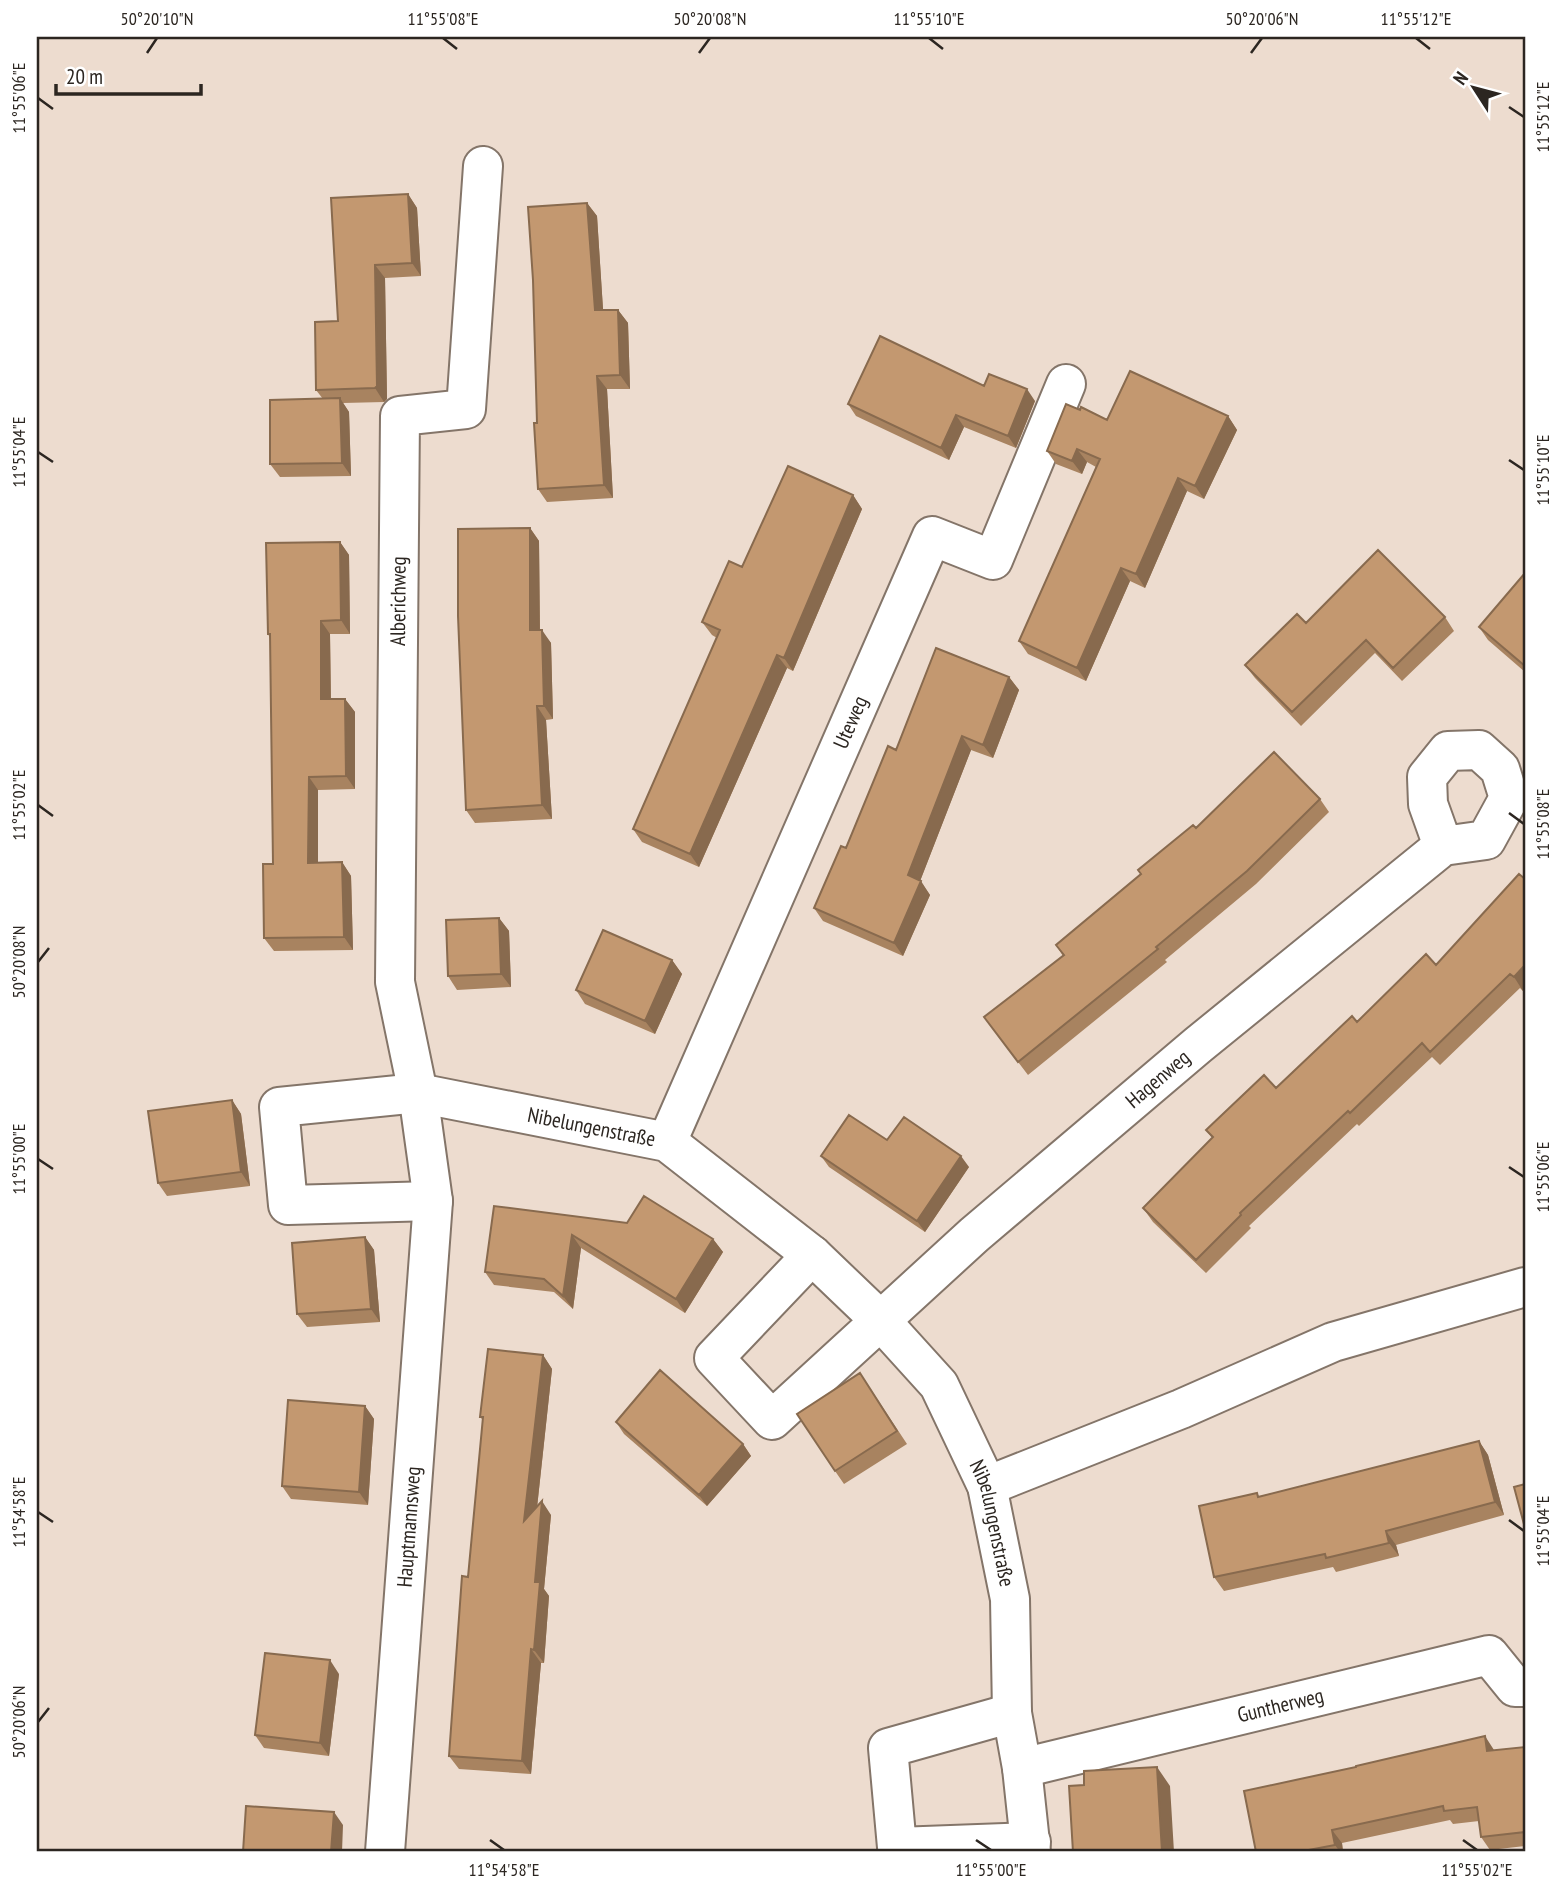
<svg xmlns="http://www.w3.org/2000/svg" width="1562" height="1889" font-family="'PT Sans Narrow',sans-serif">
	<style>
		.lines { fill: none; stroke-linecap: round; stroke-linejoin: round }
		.minor-casing { stroke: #847569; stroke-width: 42 }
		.minor { stroke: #fff; stroke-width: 38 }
		.wall { fill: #a88360 }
		.shaded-wall { fill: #886a4e }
		.building { fill: #c39870; stroke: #886a4e; stroke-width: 2 }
		.ticks { fill: none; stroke: #2c2621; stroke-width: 2.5 }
		.labels { text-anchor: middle; stroke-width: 6; stroke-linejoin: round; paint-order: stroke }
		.street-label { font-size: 21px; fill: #2c2621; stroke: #fff }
		.neatline { fill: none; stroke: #2c2621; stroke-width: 2.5 }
		.ticks-label { font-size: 18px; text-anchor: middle; fill: #2c2621 }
	</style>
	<rect width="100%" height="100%" fill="#eddccf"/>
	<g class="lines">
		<!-- minor casing -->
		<g class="minor-casing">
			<g id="minor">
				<path id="s1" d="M667,1142L932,536L993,560L1066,384"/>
				<path id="s2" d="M433,1201L288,1205L279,1107L418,1093L667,1142L812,1255L881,1321L939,1385L987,1486L1010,1599L1012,1713L1022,1768L1031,1852"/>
				<path id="s3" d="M812,1255L714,1358L772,1420L974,1235L1198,1045L1443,846L1486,840L1509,798L1500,769L1479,750L1448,751L1427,777L1428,804L1443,846"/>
				<path d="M987,1486L1181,1409L1333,1342L1525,1287"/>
				<path d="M1012,1713L888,1748L897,1847L1031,1842"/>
				<path id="s4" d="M1022,1768L1489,1655L1515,1687H1525"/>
				<path id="s5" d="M385,1852L433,1201L418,1093L395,982L400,416L466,409L483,166"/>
			</g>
		</g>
		<!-- minor -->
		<use href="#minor" class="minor"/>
	</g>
	<!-- wall -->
	<path class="wall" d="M408,194L417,208L421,276L385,278L387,399L384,402L343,403L349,412L351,476L280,477L270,464L323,399L316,390L338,321Z
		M587,203L597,216L603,310H618L628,323L630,389H607L613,498L547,502L538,489Z
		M984,386L1035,401L1016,448L964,427L949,460L856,416L848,404Z
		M1228,416L1237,430L1204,499L1187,491L1145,588L1130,581L1086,681L1028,654L1019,641L1096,467L1087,462L1082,474L1056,464L1047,451L1107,420Z
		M853,495L862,509L793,671L787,668L699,867L642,842L633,829L717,638L712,635L702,622L742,567Z
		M530,528L539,541L540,630L551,643L553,719L546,720L552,819L475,823L466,810Z
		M340,542L349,555L350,634H330L331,699H345L355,712V789L318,790V863L342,862L351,876L353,950L274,951L264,938L273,864L270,638L268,634Z
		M1525,573V672L1488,640L1479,627Z
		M1445,617L1454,631L1402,681L1375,653L1301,726L1255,678L1245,665Z
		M1009,677L1019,690L993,758L971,750L920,881L930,895L903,956L823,921L814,908L846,848L896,750Z
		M1320,799L1329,812L1256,884L1165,960L1167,962L1028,1075L984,1017L1063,956L1056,945L1196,828Z
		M1525,879V988L1523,991L1520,988L1440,1065L1432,1057L1359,1126L1357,1124L1249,1226L1251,1228L1206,1273L1153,1222L1143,1208L1212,1138L1206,1130L1276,1088L1357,1022L1436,965Z
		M499,918L509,931L511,987L457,990L448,976Z
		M672,960L682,974L655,1034L585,1004L576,990Z
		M232,1100L241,1114L250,1186L167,1196L158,1183Z
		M887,1140L969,1167L925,1232L829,1167L821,1156Z
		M494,1206L713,1239L723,1252L685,1313L581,1248L573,1309L554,1292L494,1285L485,1272Z
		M365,1237L374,1250L380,1322L307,1327L297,1314Z
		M543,1355L552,1369L537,1508L551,1515L544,1589L549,1596L544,1663H541L531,1774L459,1769L449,1756L468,1577L483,1420L480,1417Z
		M860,1373L907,1444L844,1484L835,1471Z
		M365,1406L374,1419L368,1505L291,1499L282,1486Z
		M616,1422L743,1444L751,1456L707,1506L624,1434Z
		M1479,1441L1488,1455L1504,1515L1396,1545L1399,1556L1336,1572L1333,1567L1224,1591L1214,1577L1259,1497Z
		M339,1674L329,1756L264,1748L255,1735Z
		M1525,1747V1846L1490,1850L1481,1837L1479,1821L1453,1824L1450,1820L1342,1843L1343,1852H1256L1494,1750Z"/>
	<!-- shaded-wall -->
	<path class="shaded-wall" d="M408,194L417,208L421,276L412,263Z
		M587,203L597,216L604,324L595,310Z
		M375,265L385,278L387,399L384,402L375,388Z
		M618,310L628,323L630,389L620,375Z
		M597,376L607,389L613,498L604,485Z
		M1027,389L1035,401L1016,448L1008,436Z
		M340,398L349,412L351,476L342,463Z
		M956,415L964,427L949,460L941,448Z
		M1228,416L1237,430L1204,499L1195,486Z
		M1077,449L1087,462L1082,474L1072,461Z
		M1178,478L1187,491L1145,588L1136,574Z
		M853,495L862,509L793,671L784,658Z
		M530,528L539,541L540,643L530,630Z
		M340,542L349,555L350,634L341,620Z
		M1121,568L1130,581L1086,681L1077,668Z
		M321,621L330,634L331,713L321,699Z
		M542,630L551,643L553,719L544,706Z
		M777,655L787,668L699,867L690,854Z
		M1009,677L1019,690L993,758L983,745Z
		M345,699L355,712V789L346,776Z
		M537,706L546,720L552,819L542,805Z
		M962,736L971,750L917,889L908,875Z
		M309,777L318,790V876L308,863Z
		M342,862L351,876L353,950L344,937Z
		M921,881L930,895L903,956L894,943Z
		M499,918L509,931L511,987L501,974Z
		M672,960L682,974L655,1034L645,1021Z
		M1525,965V988L1523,991L1514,977Z
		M232,1100L241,1114L250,1186L241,1172Z
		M961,1156L969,1167L925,1232L917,1221Z
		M572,1235L581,1248L573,1309L563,1296Z
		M365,1237L374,1250L380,1322L371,1309Z
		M713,1239L723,1252L685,1313L676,1299Z
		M543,1355L552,1369L534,1535L524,1521Z
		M365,1406L374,1419L368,1505L359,1492Z
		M1479,1441L1488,1455L1504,1515L1495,1502Z
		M743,1444L751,1456L707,1506L699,1495Z
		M542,1501L551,1515L544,1589L549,1596L544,1663L534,1650L535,1582Z
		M1386,1531L1396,1545L1399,1556L1389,1543Z
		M531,1649L541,1663L531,1774L522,1761Z
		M330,1660L339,1674L329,1756L320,1743Z
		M1485,1736L1494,1750L1496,1764L1487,1751Z
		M1157,1767L1170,1786L1174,1852H1162Z
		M334,1812L343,1825L342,1852H331Z
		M1332,1830L1342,1843L1343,1852H1340L1335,1845Z"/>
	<!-- building -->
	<path class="building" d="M408,194L412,263L375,265L377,386L375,388L316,390L315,322L338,321L331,198Z
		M587,203L595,310H618L620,375L597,376L604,485L538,489L534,423H537L533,280L528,207Z
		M880,336L984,386L989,374L1027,389L1008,436L956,415L941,448L848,404Z
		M1130,371L1228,416L1195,486L1178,478L1136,574L1121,568L1077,668L1019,641L1100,459L1077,449L1072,461L1047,451L1066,404L1080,410L1081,407L1107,420Z
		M340,398L342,463L270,464V400Z
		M788,466L853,495L784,658L777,655L690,854L633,829L720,630L702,622L729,561L742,567Z
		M530,528V630H542L544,706H537L542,805L466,810L458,616V529Z
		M340,542L341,620L321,621V699H345L346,776L309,777L308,863L342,862L344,937L264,938L263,864H273L270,634H268L266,543Z
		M1378,550L1445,617L1393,668L1366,640L1292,712L1245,665L1297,614L1306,623Z
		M1525,573V666L1479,627Z
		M936,648L1009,677L983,745L962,736L908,875L921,881L894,943L814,908L841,846L846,848L888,746L896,750Z
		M1274,752L1320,799L1247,871L1156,947L1158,949L1018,1062L984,1017L1064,955L1056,945L1141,874L1138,870L1193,825L1196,828Z
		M1519,874L1525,879V965L1514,977L1510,974L1430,1052L1422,1043L1350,1113L1348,1111L1240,1213L1241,1215L1196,1260L1143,1208L1213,1137L1206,1130L1264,1075L1276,1088L1352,1016L1357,1022L1426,954L1436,965Z
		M499,918L501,974L448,976L446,920Z
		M603,930L672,960L645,1021L576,990Z
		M232,1100L241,1172L158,1183L148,1111Z
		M849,1115L887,1140L904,1117L961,1156L917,1221L821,1156Z
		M644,1196L713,1239L676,1299L572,1235L563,1296L544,1279L485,1272L494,1206L627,1223Z
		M365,1237L371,1309L297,1314L292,1243Z
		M488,1349L543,1355L524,1521L542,1501L535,1582H540L534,1650L531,1649L522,1761L449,1756L462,1576L468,1577L483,1417H480Z
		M660,1370L743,1444L699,1495L616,1422Z
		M860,1373L897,1431L835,1471L797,1414Z
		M288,1400L365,1406L359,1492L282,1486Z
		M1479,1441L1495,1502L1386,1531L1389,1543L1326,1558L1325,1554L1214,1577L1199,1506L1257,1493L1258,1497Z
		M1525,1484V1528L1514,1487Z
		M265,1653L330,1660L320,1743L255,1735Z
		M1485,1736L1487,1751L1525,1747V1832L1481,1837L1477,1807L1444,1811L1443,1806L1332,1830L1335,1845L1298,1852H1256L1244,1791L1356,1767V1766Z
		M1157,1767L1162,1852H1073L1069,1786L1084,1785V1771Z
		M246,1806L334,1812L331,1852H243Z"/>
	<!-- ticks -->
	<path class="ticks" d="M443,38L457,49M929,38L943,49M1416,38L1430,49M147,53L157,38M699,53L710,38M1251,53L1262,38M38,98L53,109M1509,107L1524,117M38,452L53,462M1509,460L1524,470M38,805L53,816M1509,813L1524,824M38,962L49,948M38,1159L53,1169M1509,1167L1524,1177M38,1512L53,1522M1509,1520L1524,1531M38,1722L49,1708M490,1840L504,1850M976,1840L991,1850M1463,1840L1477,1850"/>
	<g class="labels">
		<!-- street labels -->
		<g class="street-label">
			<text dy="7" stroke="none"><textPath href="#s5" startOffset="1256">Alberichweg</textPath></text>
			<text dy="7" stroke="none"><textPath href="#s1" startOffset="458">Uteweg</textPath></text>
			<text dy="7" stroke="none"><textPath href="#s3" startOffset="742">Hagenweg</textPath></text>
			<text dy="7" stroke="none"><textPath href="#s2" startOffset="560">Nibelungenstraße</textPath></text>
			<text dy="7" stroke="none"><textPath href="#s2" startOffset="1152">Nibelungenstraße</textPath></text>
			<text dy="7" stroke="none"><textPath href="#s5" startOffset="326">Hauptmannsweg</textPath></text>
			<text dy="7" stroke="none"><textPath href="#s4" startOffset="266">Guntherweg</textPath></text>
		</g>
	</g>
	<!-- border -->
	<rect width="1562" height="1889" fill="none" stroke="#ffffff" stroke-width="77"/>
	<!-- north arrow -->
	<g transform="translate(1474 88) rotate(306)" stroke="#ffffff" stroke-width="5" paint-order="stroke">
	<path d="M0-5L12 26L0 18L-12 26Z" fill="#2c2621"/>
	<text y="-10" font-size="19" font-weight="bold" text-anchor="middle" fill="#2c2621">N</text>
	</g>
	<!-- scale -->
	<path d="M56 84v10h145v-10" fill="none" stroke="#2c2621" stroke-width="3.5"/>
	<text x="66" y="84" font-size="21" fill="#2c2621" stroke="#ffffff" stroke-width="5" paint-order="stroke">20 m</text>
	<rect x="38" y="38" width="1486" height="1812" class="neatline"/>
	<g class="ticks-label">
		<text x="157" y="25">50°20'10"N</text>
		<text x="443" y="25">11°55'08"E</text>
		<text x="710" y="25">50°20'08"N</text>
		<text x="929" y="25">11°55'10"E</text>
		<text x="1262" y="25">50°20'06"N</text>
		<text x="1416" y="25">11°55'12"E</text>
		<text transform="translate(19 98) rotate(-90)" y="6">11°55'06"E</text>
		<text transform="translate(1543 117) rotate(-90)" y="6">11°55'12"E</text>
		<text transform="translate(19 452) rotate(-90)" y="6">11°55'04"E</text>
		<text transform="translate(1543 470) rotate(-90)" y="6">11°55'10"E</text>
		<text transform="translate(19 805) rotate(-90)" y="6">11°55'02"E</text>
		<text transform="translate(1543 824) rotate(-90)" y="6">11°55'08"E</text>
		<text transform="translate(19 962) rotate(-90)" y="6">50°20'08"N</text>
		<text transform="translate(19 1159) rotate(-90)" y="6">11°55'00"E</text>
		<text transform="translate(1543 1177) rotate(-90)" y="6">11°55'06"E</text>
		<text transform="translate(19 1512) rotate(-90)" y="6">11°54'58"E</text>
		<text transform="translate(1543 1531) rotate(-90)" y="6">11°55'04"E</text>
		<text transform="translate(19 1722) rotate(-90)" y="6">50°20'06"N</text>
		<text x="504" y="1876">11°54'58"E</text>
		<text x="991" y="1876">11°55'00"E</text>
		<text x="1477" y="1876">11°55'02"E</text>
	</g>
</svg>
